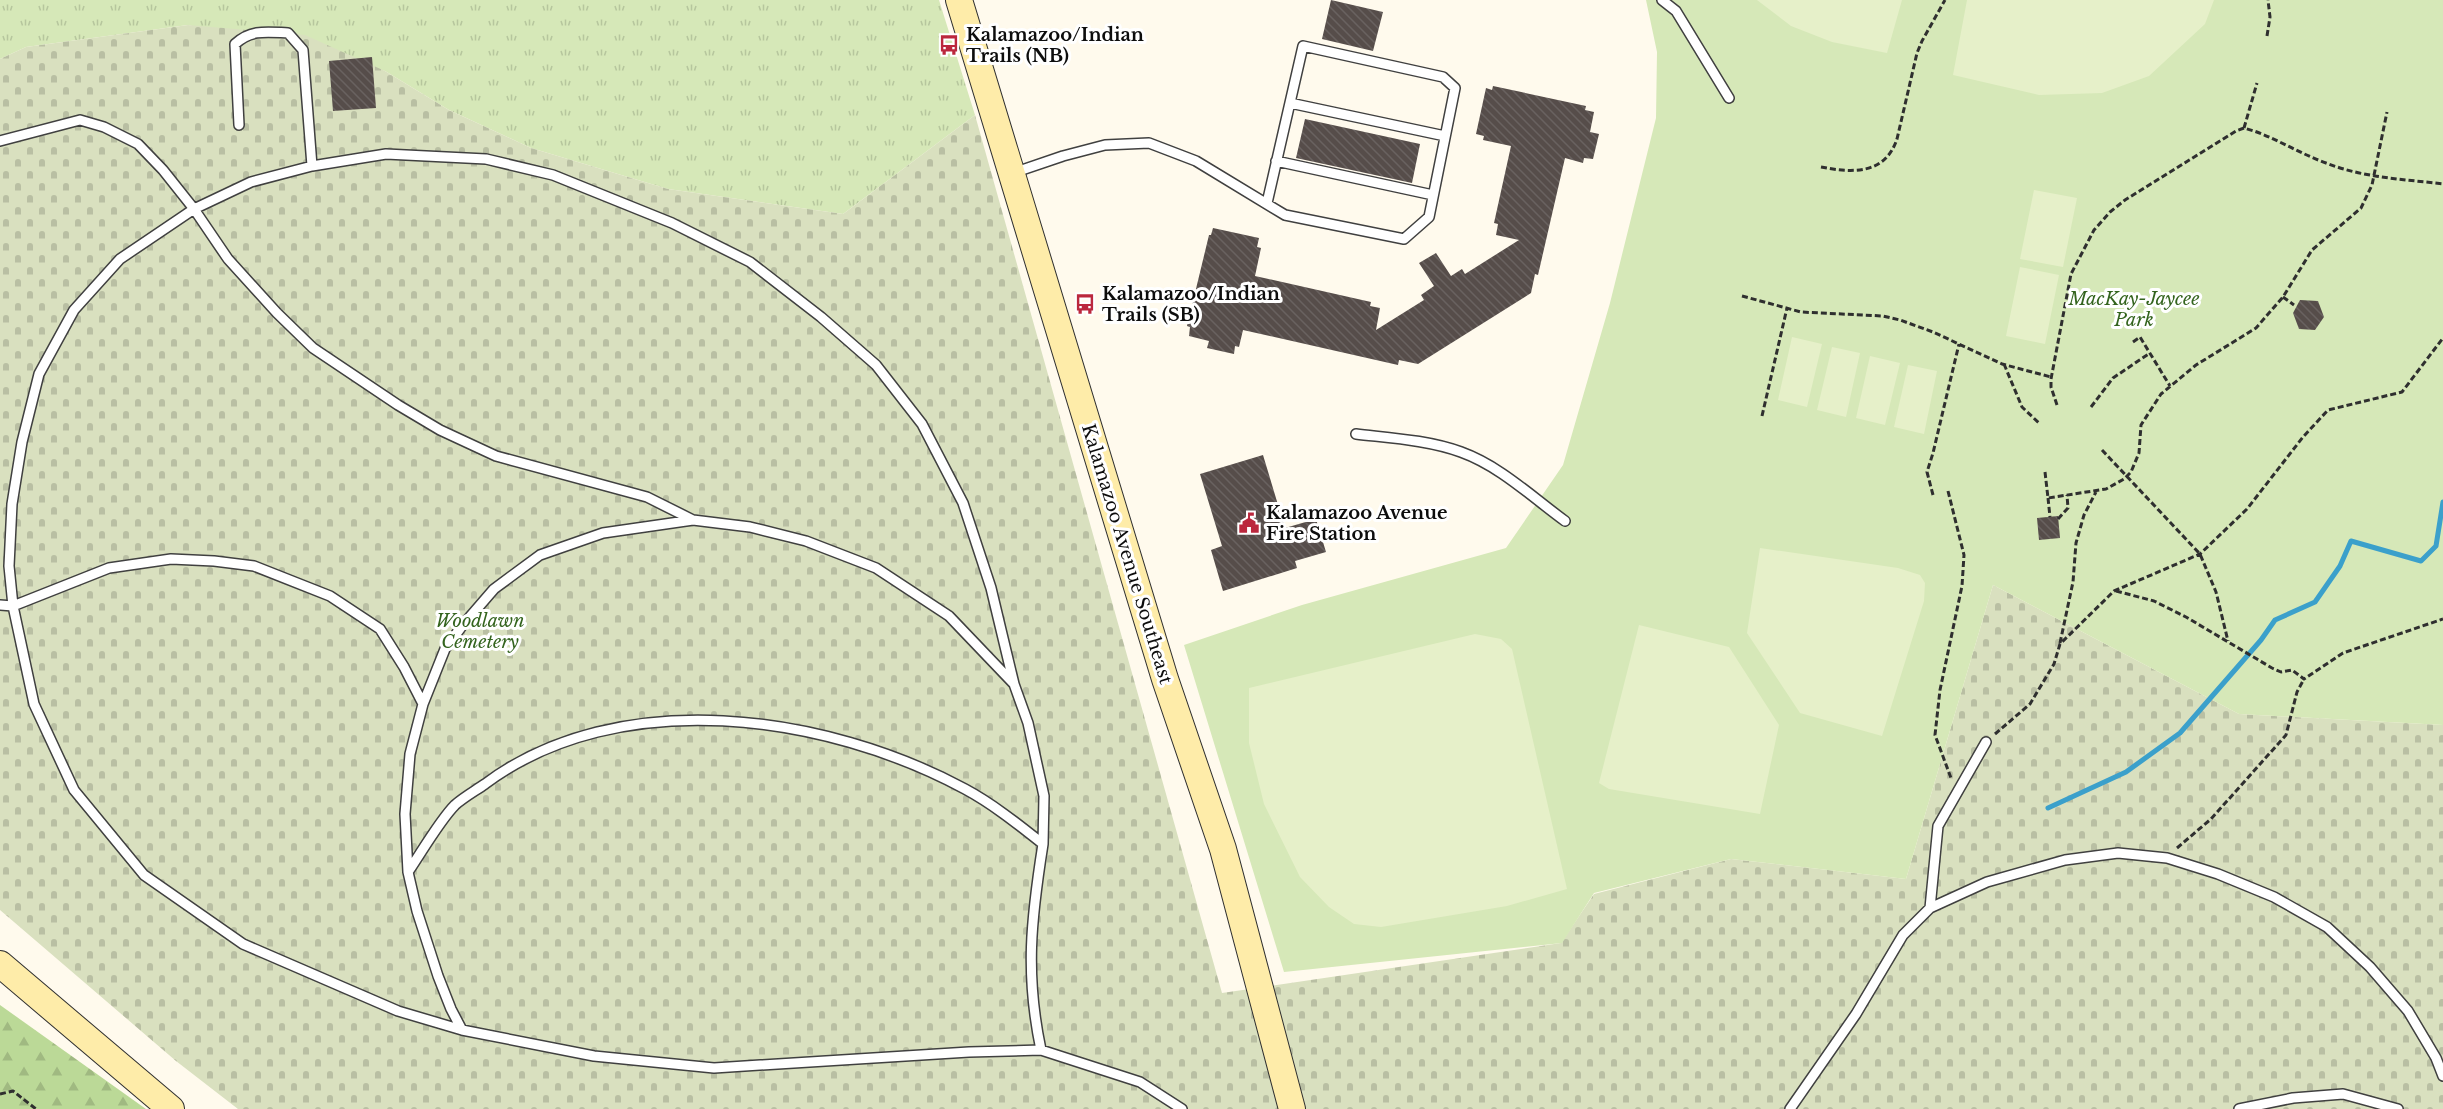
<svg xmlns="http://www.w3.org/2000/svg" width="2443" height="1109" font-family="'Libre Baskerville',serif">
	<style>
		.grass { fill: url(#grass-tufts) }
		.forest { fill: url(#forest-firs) }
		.cemetery { fill: url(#cemetery-stones) }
		.park { fill: #d6e8b8 }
		.pitch { fill: #e6f0c9 }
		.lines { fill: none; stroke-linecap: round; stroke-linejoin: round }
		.stream { stroke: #3ba0cb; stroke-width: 5 }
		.building { fill: url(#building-back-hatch) }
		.lane-casing { stroke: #404040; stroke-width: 12 }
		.secondary-casing { stroke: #2f2f2f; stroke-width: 28 }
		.path { stroke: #2f2f2f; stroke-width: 3; stroke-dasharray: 6 3; stroke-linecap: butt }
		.lane { stroke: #fff; stroke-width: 9 }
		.secondary { stroke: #feeca9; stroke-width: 26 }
		.labels { text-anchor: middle; stroke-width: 6; stroke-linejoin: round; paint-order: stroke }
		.poi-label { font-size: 18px; font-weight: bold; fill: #0d0d0d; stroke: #fff; text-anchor: start }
		.park-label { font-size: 18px; font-style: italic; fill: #34641e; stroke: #fff }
		.street-label { font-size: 18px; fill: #0d0d0d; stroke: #fff }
	</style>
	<defs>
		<pattern id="grass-tufts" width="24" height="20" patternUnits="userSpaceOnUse" patternTransform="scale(1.5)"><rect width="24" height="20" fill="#d6e8b8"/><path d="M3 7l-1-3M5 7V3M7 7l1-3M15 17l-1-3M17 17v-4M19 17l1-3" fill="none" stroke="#b6c69d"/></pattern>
		<pattern id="forest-firs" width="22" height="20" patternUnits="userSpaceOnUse" patternTransform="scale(1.5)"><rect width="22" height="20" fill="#bbd997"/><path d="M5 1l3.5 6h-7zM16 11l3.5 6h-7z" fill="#a0b981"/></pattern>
		<pattern id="cemetery-stones" width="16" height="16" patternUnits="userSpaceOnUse" patternTransform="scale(1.5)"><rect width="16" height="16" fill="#d9e0bf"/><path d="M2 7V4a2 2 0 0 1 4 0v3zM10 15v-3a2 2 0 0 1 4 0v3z" fill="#b9bfa3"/></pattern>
		<pattern id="building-back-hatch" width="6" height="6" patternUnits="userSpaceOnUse" patternTransform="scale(1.5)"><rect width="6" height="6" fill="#564d4a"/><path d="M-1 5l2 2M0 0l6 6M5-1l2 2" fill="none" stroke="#696260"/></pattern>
	</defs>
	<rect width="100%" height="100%" fill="#fffaed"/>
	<!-- grass -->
	<path class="grass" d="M0,0H939L975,115L843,214L668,189L531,148L449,110L385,71L188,25L26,47L0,59Z"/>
	<!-- forest -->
	<path class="forest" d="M0,1005L146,1109H0Z"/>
	<!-- cemetery -->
	<path class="cemetery" d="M188,25L305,35L385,71L449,110L531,148L668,189L843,214L975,115L1222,993L1561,943L1594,894L1731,859L1906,879L1993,585L2239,714L2443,725V1109H238L176,1061L0,910V59L26,47Z"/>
	<!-- park -->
	<path class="park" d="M1646,0H2443V725L2239,714L1993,585L1906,879L1731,859L1594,893L1562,943L1284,972L1184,645L1302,605L1506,548L1563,465L1610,303L1656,118L1657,52Z"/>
	<!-- pitch -->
	<path class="pitch" d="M1757,0H1902L1887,53L1832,42L1791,26Z
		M1967,0H2214L2205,24L2149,76L2102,93L2039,95L1953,75Z
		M2034,190L2077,198L2063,267L2020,259Z
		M2020,267L2059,275L2045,344L2006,336Z
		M1792,337L1822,344L1807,407L1778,400Z
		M1832,347L1860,353L1846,417L1817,410Z
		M1870,356L1900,363L1885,425L1856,418Z
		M1908,365L1937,371L1924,434L1894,427Z
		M1760,548L1898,568L1920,575L1925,583L1924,601L1882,736L1800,713L1747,633Z
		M1639,625L1729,647L1779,725L1760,814L1609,789L1599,783Z
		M1475,634L1501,639L1512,649L1567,889L1507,906L1381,927L1354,924L1329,907L1300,877L1264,804L1249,743V688Z"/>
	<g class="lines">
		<!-- stream -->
		<path class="stream" d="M2048,808L2126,772L2180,733L2261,640L2275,620L2315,602L2340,566L2351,541L2421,561L2436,546L2443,502"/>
	</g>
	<!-- building -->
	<path class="building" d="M1331,0L1383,12L1373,51L1322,39Z
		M372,57L376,108L333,111L329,61Z
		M1493,86L1586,106L1585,110L1594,112L1590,132L1599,134L1593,159L1584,158L1583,163L1565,158L1538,275L1535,274L1531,293L1418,364L1399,360L1398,365L1243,330L1239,347L1235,346L1234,354L1207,348L1209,341L1189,336L1190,327L1187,326L1209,235H1211L1213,228L1259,238L1257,247L1261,248L1255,276L1371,302L1370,306L1380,308L1376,330L1424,300L1421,295L1434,286L1419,263L1436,253L1451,276L1462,269L1465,274L1519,240L1496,235L1498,224L1494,223L1511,146L1483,140L1484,136L1476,134L1486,88L1492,90Z
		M1305,119L1420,144L1412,183L1296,158Z
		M2300,300L2318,301L2324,317L2315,330L2299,329L2293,313Z
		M1263,455L1285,528L1316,519L1326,552L1295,561L1297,568L1223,591L1211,550L1222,546L1200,474Z
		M2058,516L2060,538L2039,540L2037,518Z"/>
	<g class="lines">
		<!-- lane casing -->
		<g class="lane-casing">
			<path id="lane" d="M1662,0L1676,11L1729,98
				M1290,103L1445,136
				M239,125L235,44C251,29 267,32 288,33L303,50L312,166
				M0,141L80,120L104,127L138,144L163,170L194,209L228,259L277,313L313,348L398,405L440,430L496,456L647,497L693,520
				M1276,161L1433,195
				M1013,173L1063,156L1105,145L1149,143L1196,161L1285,215L1404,239L1429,217L1455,88L1443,77L1303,46L1267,203
				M1356,434C1390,438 1428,440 1461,452C1500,466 1532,497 1565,521
				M0,605L13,606L109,568L171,559L214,561L254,566L330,596L380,629L404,667L423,704
				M1043,844L1044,796L1028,723L1014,684L949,616L876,568L806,541L750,527L693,520L603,533L540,555L494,589L462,626L445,649L423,704L410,754L405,814L408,872L417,911L438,976L451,1009L462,1030L594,1056L714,1068L969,1052L1041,1050L1140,1082L1182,1109
				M408,872C421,853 440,820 455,805C464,797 475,791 485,784C619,684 826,714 965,789C993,804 1019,825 1043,844C1031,920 1025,974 1041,1050
				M1930,908L1938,826L1986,742
				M462,1030L398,1011L243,944L144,875L74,790L34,704L13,606L9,566L12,504L22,442L39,374L74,310L120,259L194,209L251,182L312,166L386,154L486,159L553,175L672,223L750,262L821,317L876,365L922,424L963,503L991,588L1014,684
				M1790,1109L1856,1014L1903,935L1930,908L1987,882L2065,860L2118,853L2167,858L2218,874L2274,897L2327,927L2370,967L2408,1011L2436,1058L2443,1076
				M2239,1109L2293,1098L2343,1094L2398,1109"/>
		</g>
		<!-- secondary casing -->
		<g class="secondary-casing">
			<path id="secondary" d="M959,0L1165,679L1223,849L1292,1109
				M0,964L171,1109"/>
		</g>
		<!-- path -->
		<path class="path" d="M2267,36L2270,17L2268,0
			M2244,128L2257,83
			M1821,167C1852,173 1885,175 1897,139L1917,53L1922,41L1945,0
			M1742,296L1801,312L1883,316L1900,320L1933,332L2002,364L2051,377
			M2283,297L2294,305
			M2133,342L2140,337L2170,386
			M2004,364L2022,407L2040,424
			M2057,405L2051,387V379L2071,274L2094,230L2110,212L2125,200L2236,131L2244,128L2254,131C2279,140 2301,154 2326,163C2364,178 2403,179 2443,184
			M2091,407L2113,378L2150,353
			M1762,416L1787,308
			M2102,450L2200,554L2216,592L2228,641
			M2045,472L2048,498L2106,489L2124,479L2131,472L2139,453L2141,425L2161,394L2196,365L2256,328L2283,297L2312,250L2361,208L2372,185L2387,112
			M1948,491L1964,555L1962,586L1940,690L1935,735L1951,778
			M1933,495L1927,472L1933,453L1959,344
			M2048,498L2050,517
			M2058,519L2068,508L2067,495
			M2116,591L2154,601L2186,617L2272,668L2281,672L2292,670L2304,679L2343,653L2443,619
			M2060,643L2073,582L2076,543L2084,515L2096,492
			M1995,734L2030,704L2054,664L2060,644L2114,591L2200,554L2247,509L2303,437L2328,410L2402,392L2443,338
			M2177,848L2211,819L2286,735L2297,692L2304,679
			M0,1094L13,1091L36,1109"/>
		<!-- lane -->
		<use href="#lane" class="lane"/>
		<!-- secondary -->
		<use href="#secondary" class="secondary"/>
	</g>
	<!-- icons -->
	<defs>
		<g id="bus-bare" transform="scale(1.62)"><path d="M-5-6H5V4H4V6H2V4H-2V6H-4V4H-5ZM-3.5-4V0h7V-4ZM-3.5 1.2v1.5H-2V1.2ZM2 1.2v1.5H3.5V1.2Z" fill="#bb273d" stroke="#fff" stroke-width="2.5" paint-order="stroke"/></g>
		<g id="civic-bare" transform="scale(1.62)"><path d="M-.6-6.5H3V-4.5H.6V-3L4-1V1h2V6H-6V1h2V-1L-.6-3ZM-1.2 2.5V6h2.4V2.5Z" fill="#bb273d" stroke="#fff" stroke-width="2.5" paint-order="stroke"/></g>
	</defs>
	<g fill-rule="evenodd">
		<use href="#bus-bare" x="949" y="45"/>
		<use href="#bus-bare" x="1085" y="304"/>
		<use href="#civic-bare" x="1249" y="523"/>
	</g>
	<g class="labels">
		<!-- poi labels -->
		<g class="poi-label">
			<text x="966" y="41">Kalamazoo/Indian<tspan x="966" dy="21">Trails (NB)</tspan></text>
			<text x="1102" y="300">Kalamazoo/Indian<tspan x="1102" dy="21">Trails (SB)</tspan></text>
			<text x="1266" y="519">Kalamazoo Avenue<tspan x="1266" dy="21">Fire Station</tspan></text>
		</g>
		<!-- park labels -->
		<g class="park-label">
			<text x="2134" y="305">MacKay-Jaycee<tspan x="2134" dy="21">Park</tspan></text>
			<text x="480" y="627">Woodlawn<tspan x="480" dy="21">Cemetery</tspan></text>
		</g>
		<!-- street labels -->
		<g class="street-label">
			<text transform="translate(1127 554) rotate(73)" y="6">Kalamazoo Avenue Southeast</text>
		</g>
	</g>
</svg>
